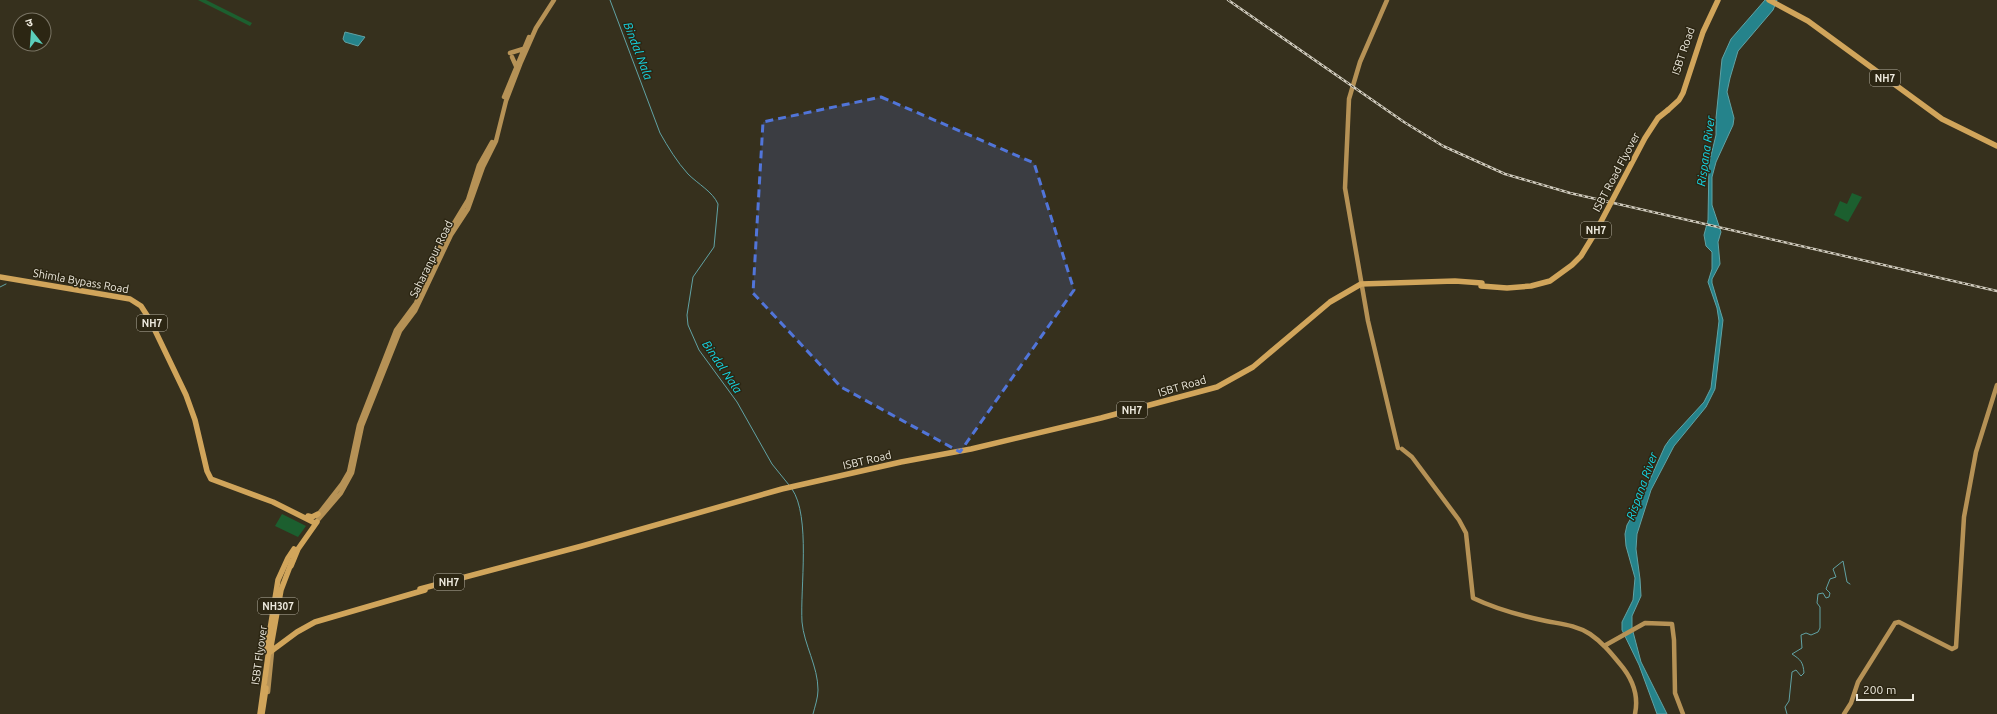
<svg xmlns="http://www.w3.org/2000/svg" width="1997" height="714" font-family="Ubuntu,'Noto Sans Devanagari',sans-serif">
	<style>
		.green { fill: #1c5f2f }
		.water { fill: #25838b; stroke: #61a2a4 }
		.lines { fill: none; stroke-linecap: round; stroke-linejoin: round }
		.stream { stroke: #61a2a4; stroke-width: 1 }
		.major { stroke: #b69256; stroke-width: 4.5 }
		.highway { stroke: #d1a55b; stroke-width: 5.5 }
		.rail-casing { stroke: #d0cbbe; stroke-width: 2.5 }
		.rail { stroke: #2c2613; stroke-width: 1; stroke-dasharray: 3; stroke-linecap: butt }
		.highway-bridge { stroke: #d1a55b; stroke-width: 5.5 }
		.marked { fill: #5175d9; fill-opacity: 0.2; stroke: #5175d9; stroke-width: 3; stroke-dasharray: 8 5; stroke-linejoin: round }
		.labels { text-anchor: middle; stroke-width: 3; stroke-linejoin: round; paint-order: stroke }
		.shield { fill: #2c2613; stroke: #b3aea0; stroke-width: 1 }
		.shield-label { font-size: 10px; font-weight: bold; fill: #ede9dd }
		.street-label { font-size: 11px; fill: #ede9dd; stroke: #2c2613 }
		.water-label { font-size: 12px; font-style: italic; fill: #14d9e8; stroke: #2c2613 }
	</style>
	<rect width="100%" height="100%" fill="#36301d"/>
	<!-- green -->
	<path class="green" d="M198,0H206L252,23L250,26Z
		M1852,193L1862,197L1848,222L1834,215L1840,201L1847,204Z
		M282,514L306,526L298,537L275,526Z"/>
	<!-- water -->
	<path class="water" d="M1765,0H1777L1773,10L1738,51L1730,78L1727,92L1734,118L1733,125L1716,162L1712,177V205L1721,232L1718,242L1720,264L1712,279V283L1723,320L1715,389L1706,407L1674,446L1651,490L1637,534L1636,549L1640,579L1641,596L1632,616V628L1641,662L1667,714H1657L1639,665L1622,630V622L1633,600L1635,578L1626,546L1625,534L1627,525L1640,502L1665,446L1670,439L1704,402L1711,388L1719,321L1717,308L1708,282L1712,269V252L1706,246L1704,235L1708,220L1709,164L1716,135V118L1722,59L1731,39Z
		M345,32L365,37L358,46L345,42L343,39Z"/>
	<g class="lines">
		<!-- stream -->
		<path class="stream" d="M610,0L660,133C668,147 677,162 688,174C698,184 713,192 718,204L714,247L693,277L687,315L688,325L699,350L737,402L772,464L789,485
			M0,287L6,284
			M792,489C811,516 800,589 802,622C804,645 818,666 818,690C818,698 815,706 813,714
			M1787,714L1785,707L1789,701L1792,672L1796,670L1801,676L1804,673C1803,662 1801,660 1792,654L1802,648L1801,635L1806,633L1811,635L1818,632L1820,628V607L1817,603L1818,594L1823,593L1826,598L1829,597L1830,593L1826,589L1830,579L1836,577L1833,569L1843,561L1847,582L1850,584"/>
		<!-- major -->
		<path class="major" d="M1387,0L1360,62L1349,99L1345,188L1368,321L1398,448
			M510,53L523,49
			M512,57L516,66
			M504,97L529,37
			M1402,449L1412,457L1459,520L1466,533L1473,598C1496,609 1522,616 1546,621C1561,624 1576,625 1590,634C1602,642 1611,653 1620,664C1632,678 1639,695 1635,714
			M317,516L342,484L349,472L359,425L396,330L416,303L442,243L468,200L479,165L492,142
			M317,521L341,493L352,473L362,426L400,331L415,311L451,235L468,209L483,167L496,141L506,101L521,62L536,28L554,0
			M1604,646L1645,623L1672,624L1674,640L1675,693L1683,714
			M268,692L272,652
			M1844,714L1851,703L1858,682L1895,623L1899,622L1952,649L1956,647L1964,517L1976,452L1997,385"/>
		<!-- highway -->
		<path class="highway" d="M1769,0L1808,21L1942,119L1997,146
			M1668,110L1679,100L1683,93L1703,32L1718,0
			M0,277L130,299L141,306L150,320L186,395L195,420L207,471L211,479L273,502L315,523
			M308,516L312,517L318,514
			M291,566L298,549L317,522
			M420,589L582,546L782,489L901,462L971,449L1101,418L1217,387L1253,367L1330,302L1361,284L1455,281L1482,283
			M267,648L278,580L288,558L294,549
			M262,714L266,688"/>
		<!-- rail casing -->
		<g class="rail-casing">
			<path id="rail" d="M1228,0L1404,122L1443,146L1505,174L1570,193L1997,291"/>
		</g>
		<!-- rail -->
		<use href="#rail" class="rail"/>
		<!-- highway-bridge -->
		<path class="highway-bridge" d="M1481,286L1507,288L1531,286L1550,281L1572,265L1581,256L1595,233L1645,138L1658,118L1668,110
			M270,652L297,632L315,622L425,590
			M270,652L281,590L292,561
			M260,714L269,649"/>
	</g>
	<!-- marked area -->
	<path class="marked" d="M881,97L1034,163L1074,290L960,452L841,387L753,293L763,122Z"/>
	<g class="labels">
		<!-- shield labels -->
		<g class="shield">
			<rect x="1870" y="70" width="30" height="16" rx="3"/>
			<rect x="1581" y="222" width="30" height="16" rx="3"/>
			<rect x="137" y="315" width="30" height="16" rx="3"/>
			<rect x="1117" y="402" width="30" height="16" rx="3"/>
			<rect x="434" y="574" width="30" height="16" rx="3"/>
			<rect x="258" y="598" width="40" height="16" rx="3"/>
		</g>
		<g class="shield-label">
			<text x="1885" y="82">NH7</text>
			<text x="1596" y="234">NH7</text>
			<text x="152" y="327">NH7</text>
			<text x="1132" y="414">NH7</text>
			<text x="449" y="586">NH7</text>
			<text x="278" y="610">NH307</text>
		</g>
		<!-- street labels -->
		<g class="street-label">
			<text transform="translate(1683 51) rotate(-71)" y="4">ISBT Road</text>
			<text transform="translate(1616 172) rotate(-62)" y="4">ISBT Road Flyover</text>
			<text transform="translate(431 259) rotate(-64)" y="4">Saharanpur Road</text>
			<text transform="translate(81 281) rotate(10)" y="4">Shimla Bypass Road</text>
			<text transform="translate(1182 386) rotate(-16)" y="4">ISBT Road</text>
			<text transform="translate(867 460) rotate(-13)" y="4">ISBT Road</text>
			<text transform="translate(259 655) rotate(-82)" y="4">ISBT Flyover</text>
		</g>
		<!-- water labels -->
		<g class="water-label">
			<text transform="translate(638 51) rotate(69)" y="4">Bindal Nala</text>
			<text transform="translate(1706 151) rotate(-82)" y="4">Rispana River</text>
			<text transform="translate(722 367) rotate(56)" y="4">Bindal Nala</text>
			<text transform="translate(1642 486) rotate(-70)" y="4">Rispana River</text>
		</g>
	</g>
	<!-- north arrow -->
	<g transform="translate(32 32) rotate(343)"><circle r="19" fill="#2c2613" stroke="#797464"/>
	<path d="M0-3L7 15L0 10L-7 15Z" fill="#5bcebb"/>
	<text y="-6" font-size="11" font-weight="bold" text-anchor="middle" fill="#ede9dd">उ</text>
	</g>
	<!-- scale -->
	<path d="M1857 694v6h56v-6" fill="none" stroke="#ede9dd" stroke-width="2"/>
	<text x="1863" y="694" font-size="12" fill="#ede9dd" stroke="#2c2613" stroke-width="3" paint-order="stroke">200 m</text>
</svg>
